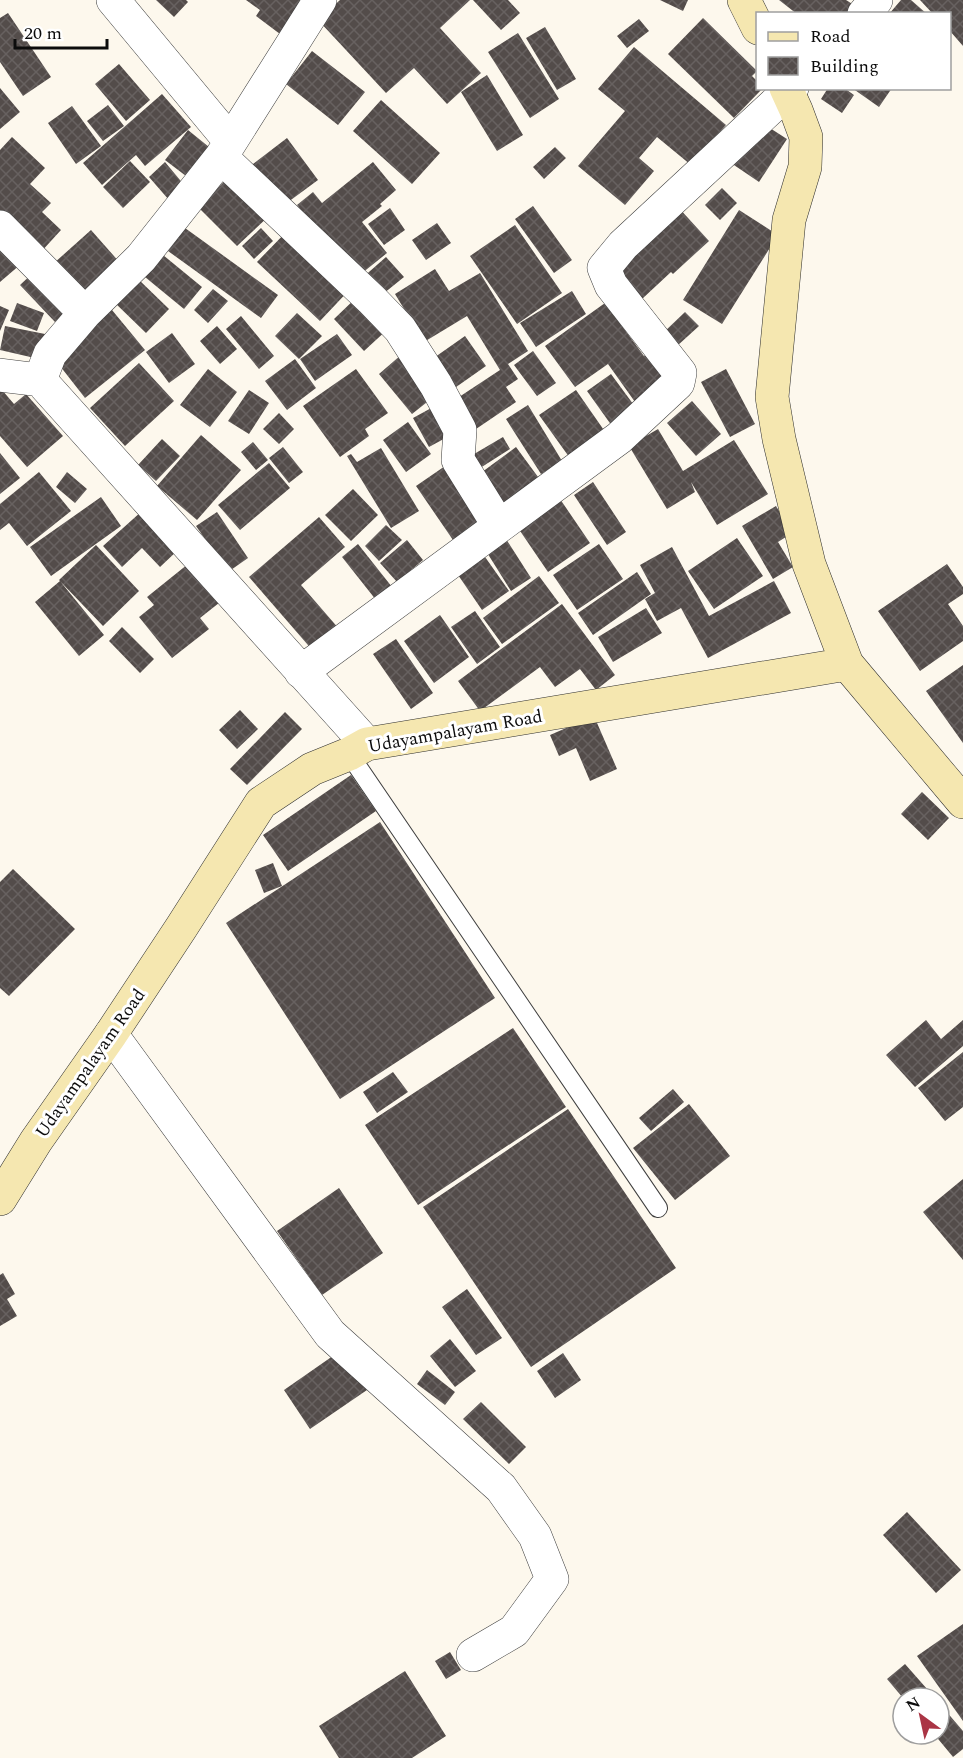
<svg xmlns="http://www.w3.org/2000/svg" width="963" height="1758" font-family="Spectral,serif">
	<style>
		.building { fill: url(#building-cross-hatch) }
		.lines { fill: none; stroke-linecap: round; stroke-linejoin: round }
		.lane-casing { stroke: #3f3f3f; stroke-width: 20 }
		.street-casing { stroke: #3f3f3f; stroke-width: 34 }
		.secondary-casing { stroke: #2e2e2e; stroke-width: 34 }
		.lane { stroke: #fff; stroke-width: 18 }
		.street { stroke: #fff; stroke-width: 33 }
		.secondary { stroke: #f5e7b0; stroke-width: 33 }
		.labels { text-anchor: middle; stroke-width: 6; stroke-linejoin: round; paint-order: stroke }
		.street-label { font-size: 18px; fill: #0c0c0c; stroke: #fff }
	</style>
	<defs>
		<pattern id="building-cross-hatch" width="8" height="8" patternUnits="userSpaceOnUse" patternTransform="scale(1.5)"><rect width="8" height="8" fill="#534c4a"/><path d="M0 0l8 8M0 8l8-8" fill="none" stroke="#676160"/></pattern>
	</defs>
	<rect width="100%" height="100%" fill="#fdf8ed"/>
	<!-- building -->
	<path class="building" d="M156,0H186L188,2L174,17Z
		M246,0H311L284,37L256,16L260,10Z
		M340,0H470L440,28L481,73L447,104L414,68L386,93L318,20Z
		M473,0H508L520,13L501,30Z
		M660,0H688L683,11Z
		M779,0H846L854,5L847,14H797Z
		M901,0H911L927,14H889Z
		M920,0H963V46L950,31V14H933Z
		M8,13L51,77L23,96L0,62V18Z
		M703,18L757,71L752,76L758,82V88H763L734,118L668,54Z
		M639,19L649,31L627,48L617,36Z
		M545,27L576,79L557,90L526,38Z
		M518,33L559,99L530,118L488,52Z
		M634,47L726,125L691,165L657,137L639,158L654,171L625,205L578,166L625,111L598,89Z
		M312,51L365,92L338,125L286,84Z
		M119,64L150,100L126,121L95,84Z
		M487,75L523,135L497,151L461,92Z
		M0,88L20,112L0,129Z
		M828,88H844L854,95L842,113L821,99Z
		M852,88H892L879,107Z
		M162,94L191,127L145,166L136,155L102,185L83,163Z
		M381,100L440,153L412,184L353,131Z
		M108,105L124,126L103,141L87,121Z
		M72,106L101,146L76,164L48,123Z
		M759,121L787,139L759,182L731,163Z
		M188,130L209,147L186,176L165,160Z
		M12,137L45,168L30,184L51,203L42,212L61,230L40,253L0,214V150Z
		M287,138L318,180L280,208L249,167Z
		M555,147L566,158L544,179L533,167Z
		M130,161L150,182L123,208L103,187Z
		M165,162L185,186L169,200L149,177Z
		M373,162L396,190L380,204L382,206L362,222L387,253L356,278L297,205L313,192L322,203Z
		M230,176L269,216L237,246L198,207Z
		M722,188L737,203L720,220L705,205Z
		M533,206L572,260L554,273L515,219Z
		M678,207L709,241L673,274L671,272L642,299L613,267Z
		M390,208L405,230L384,245L368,224Z
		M739,210L778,235L722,324L683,300Z
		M437,223L451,243L426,260L412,240Z
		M515,225L562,293L517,324L470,256Z
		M291,227L353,286L320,321L257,262Z
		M185,228L278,295L261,318L168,251Z
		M261,228L273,241L254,259L242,246Z
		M91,230L121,264L83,298L53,264Z
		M0,244L21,264L0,282Z
		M163,255L202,287L184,309L145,277Z
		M386,257L404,277L378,298L361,279Z
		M435,269L449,291L480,273L528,351L508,364L518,379L506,387L516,402L476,429L456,399L500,370L467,316L424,342L395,294Z
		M35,271L70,307L55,322L20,285Z
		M136,277L169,309L146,333L113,301Z
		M213,289L228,301L208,323L194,310Z
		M572,291L586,314L536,347L520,323Z
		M359,295L389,328L364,351L334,319Z
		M17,303L44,313L37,331L10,321Z
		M605,303L644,356L654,348L673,375L635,402L608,364L575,387L545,346Z
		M0,306L9,310L0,331Z
		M112,310L145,350L85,398L53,357Z
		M685,312L699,326L677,346L664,332Z
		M297,313L322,336L299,359L275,336Z
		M241,316L274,356L259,369L226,329Z
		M5,326L45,334L39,359L0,350Z
		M217,326L237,349L220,364L200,341Z
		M172,333L195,364L169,383L146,352Z
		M337,334L352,355L315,381L300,359Z
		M465,336L486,366L449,392L428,362Z
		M533,351L556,383L537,396L514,365Z
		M401,355L436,395L412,414L379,374Z
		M295,359L316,388L287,410L265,381Z
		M139,363L174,401L125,446L90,408Z
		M208,369L237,392L210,427L180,405Z
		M356,369L388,413L365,429L369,436L340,457L303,406Z
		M726,369L755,424L730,437L701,382Z
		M611,374L636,408L612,426L587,391Z
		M2,390L14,404L26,394L63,436L27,467L0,436V392Z
		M249,390L269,403L249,434L228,421Z
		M576,390L608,436L572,461L539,415Z
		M692,401L721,434L696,456L667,423Z
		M528,405L562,461L541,474L506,419Z
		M435,406L451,435L429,447L413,418Z
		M279,413L294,429L279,444L263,429Z
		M408,422L431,454L406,472L383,440Z
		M658,429L683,471L734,440L768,494L717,525L691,482L695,492L667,509L629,446Z
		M201,435L241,470L197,520L157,486Z
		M503,437L510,449L477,470L469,457Z
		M162,439L180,456L156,481L138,465Z
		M253,442L268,460L256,470L241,452Z
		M283,447L303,472L289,483L269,458Z
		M516,447L541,481L502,509L478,475Z
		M381,448L419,511L391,528L347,456L351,454L357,462Z
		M0,453L20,478L0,494Z
		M269,463L290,488L240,530L218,505Z
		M448,464L485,519L453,540L416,486Z
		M39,472L71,511L27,546L9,523L0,530V504Z
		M67,472L87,489L75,503L56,487Z
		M593,482L626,532L607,545L574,495Z
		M353,489L378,515L351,541L325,515Z
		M558,496L590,543L548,572L516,525Z
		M101,497L121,526L51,576L30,547Z
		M776,506L792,533L778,542L793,567L773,579L742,526Z
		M142,511L178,550L160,567L142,548L122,567L103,546Z
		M217,512L248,558L228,572L196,526Z
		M319,517L345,547L301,585L340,630L314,652L249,577Z
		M386,525L402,540L379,561L365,546Z
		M737,538L763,576L714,609L688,571Z
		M506,539L531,578L511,591L486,551Z
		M407,540L423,560L397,582L380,563Z
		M358,544L396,592L380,605L342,557Z
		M599,544L623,579L577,610L553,575Z
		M96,545L139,591L103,626L59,580Z
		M672,547L709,616L774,581L791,613L708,658L681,608L657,621L645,599L655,593L640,565Z
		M483,554L509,591L482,610L456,572Z
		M193,560L224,599L200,618L209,629L172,658L139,617L154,605L147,597Z
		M947,564L963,587V594L948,604L963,626V641L920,671L878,611Z
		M637,572L651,594L593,635L578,613Z
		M539,576L559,603L502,644L483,618Z
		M60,581L104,635L79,656L35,602Z
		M562,604L615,675L596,690L580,669L555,687L540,667L480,711L458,681Z
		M646,608L662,633L613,662L598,637Z
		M475,611L500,647L477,664L451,627Z
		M440,615L469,657L434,683L404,641Z
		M122,627L154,659L140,673L109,641Z
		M396,639L433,693L411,709L373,654Z
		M963,665V743L926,691Z
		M240,710L258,729L237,749L219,730Z
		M285,712L302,729L247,785L230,769Z
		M594,716L617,769L590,781L576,748L559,756L550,735Z
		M351,775L376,811L288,871L263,835Z
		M922,792L949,818L928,840L901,814Z
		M380,822L495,998L340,1099L226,923Z
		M273,863L282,886L264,893L255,870Z
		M13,869L75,929L9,996L0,988V882Z
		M926,1020L941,1039L963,1020V1046L915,1087L886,1055Z
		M513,1028L566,1107L418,1205L365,1125Z
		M963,1052V1107L945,1121L918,1088Z
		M393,1072L408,1092L377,1113L363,1092Z
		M673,1089L684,1102L651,1131L639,1118Z
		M689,1104L730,1156L675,1200L633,1148Z
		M568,1109L676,1268L531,1367L423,1207Z
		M963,1179V1260L923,1212Z
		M339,1188L383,1253L322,1295L277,1231Z
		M3,1273L15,1294L7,1299L17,1316L0,1326V1275Z
		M467,1289L502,1338L476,1355L442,1307Z
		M450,1339L476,1371L455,1387L430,1356Z
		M340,1351L367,1390L310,1429L284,1390Z
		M563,1353L581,1380L555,1398L537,1371Z
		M427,1370L455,1392L445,1405L417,1384Z
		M481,1402L526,1447L509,1464L463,1419Z
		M907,1512L961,1570L936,1593L883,1535Z
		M963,1624V1721L917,1656Z
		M450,1652L461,1670L446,1679L435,1661Z
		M905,1664L935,1698H903L887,1679Z
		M405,1671L446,1736L412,1758H339L319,1726Z
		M939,1703L963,1731V1749L953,1757L934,1734H939Z"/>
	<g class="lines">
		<!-- lane casing -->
		<g class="lane-casing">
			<path id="lane" d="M349,754L658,1208"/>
		</g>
		<!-- street casing -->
		<g class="street-casing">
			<path id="street" d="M113,0L230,141
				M864,14L876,0
				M221,157L372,300L400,329L436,385L460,430L458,460L499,526
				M0,227L85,313
				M0,375L40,380L367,744
				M40,380L50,354L85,313L141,258L221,157L320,0
				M301,672L619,438L678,383L680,373L611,285L604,268L623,245L792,88
				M111,1034L330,1334L501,1488L535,1536L552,1579L514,1631L473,1655"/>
		</g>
		<!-- secondary casing -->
		<g class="secondary-casing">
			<path id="secondary" d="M744,0L758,28
				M786,88L796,110L806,137L805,167L789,220L772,397L779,439L809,564L847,664L963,802
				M0,1199L36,1141L111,1034L181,928L261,803L312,769L349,754L367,744L847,664"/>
		</g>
		<!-- lane -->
		<use href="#lane" class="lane"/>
		<!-- street -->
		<use href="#street" class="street"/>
		<!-- secondary -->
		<use href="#secondary" class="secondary"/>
	</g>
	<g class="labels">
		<!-- street labels -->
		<g class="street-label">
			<text transform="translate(455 731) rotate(-10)" y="6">Udayampalayam Road</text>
			<text transform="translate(90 1063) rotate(-55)" y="6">Udayampalayam Road</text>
		</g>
	</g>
	<!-- legend -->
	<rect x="756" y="12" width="195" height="78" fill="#ffffff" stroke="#9e9e9e" stroke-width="1.5"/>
	<rect x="768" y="32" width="30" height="9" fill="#f5e7b0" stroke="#9e9e9e" stroke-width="1.5"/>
	<text x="810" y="42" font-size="18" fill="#0c0c0c">Road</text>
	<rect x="768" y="57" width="30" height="18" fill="url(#building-cross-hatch)" stroke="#9e9e9e" stroke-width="1.5"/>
	<text x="810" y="72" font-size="18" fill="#0c0c0c">Building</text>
	<!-- north arrow -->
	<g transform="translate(921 1716) rotate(327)"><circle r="28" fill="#ffffff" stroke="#9e9e9e" stroke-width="1.5"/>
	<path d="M0-4.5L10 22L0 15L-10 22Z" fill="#aa3545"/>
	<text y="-9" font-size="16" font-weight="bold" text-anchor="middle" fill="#0c0c0c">N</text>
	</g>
	<!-- scale -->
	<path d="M15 39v9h92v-9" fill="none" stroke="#0c0c0c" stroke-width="3"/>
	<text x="24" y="39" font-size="18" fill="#0c0c0c" stroke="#ffffff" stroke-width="4.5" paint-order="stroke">20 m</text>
</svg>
